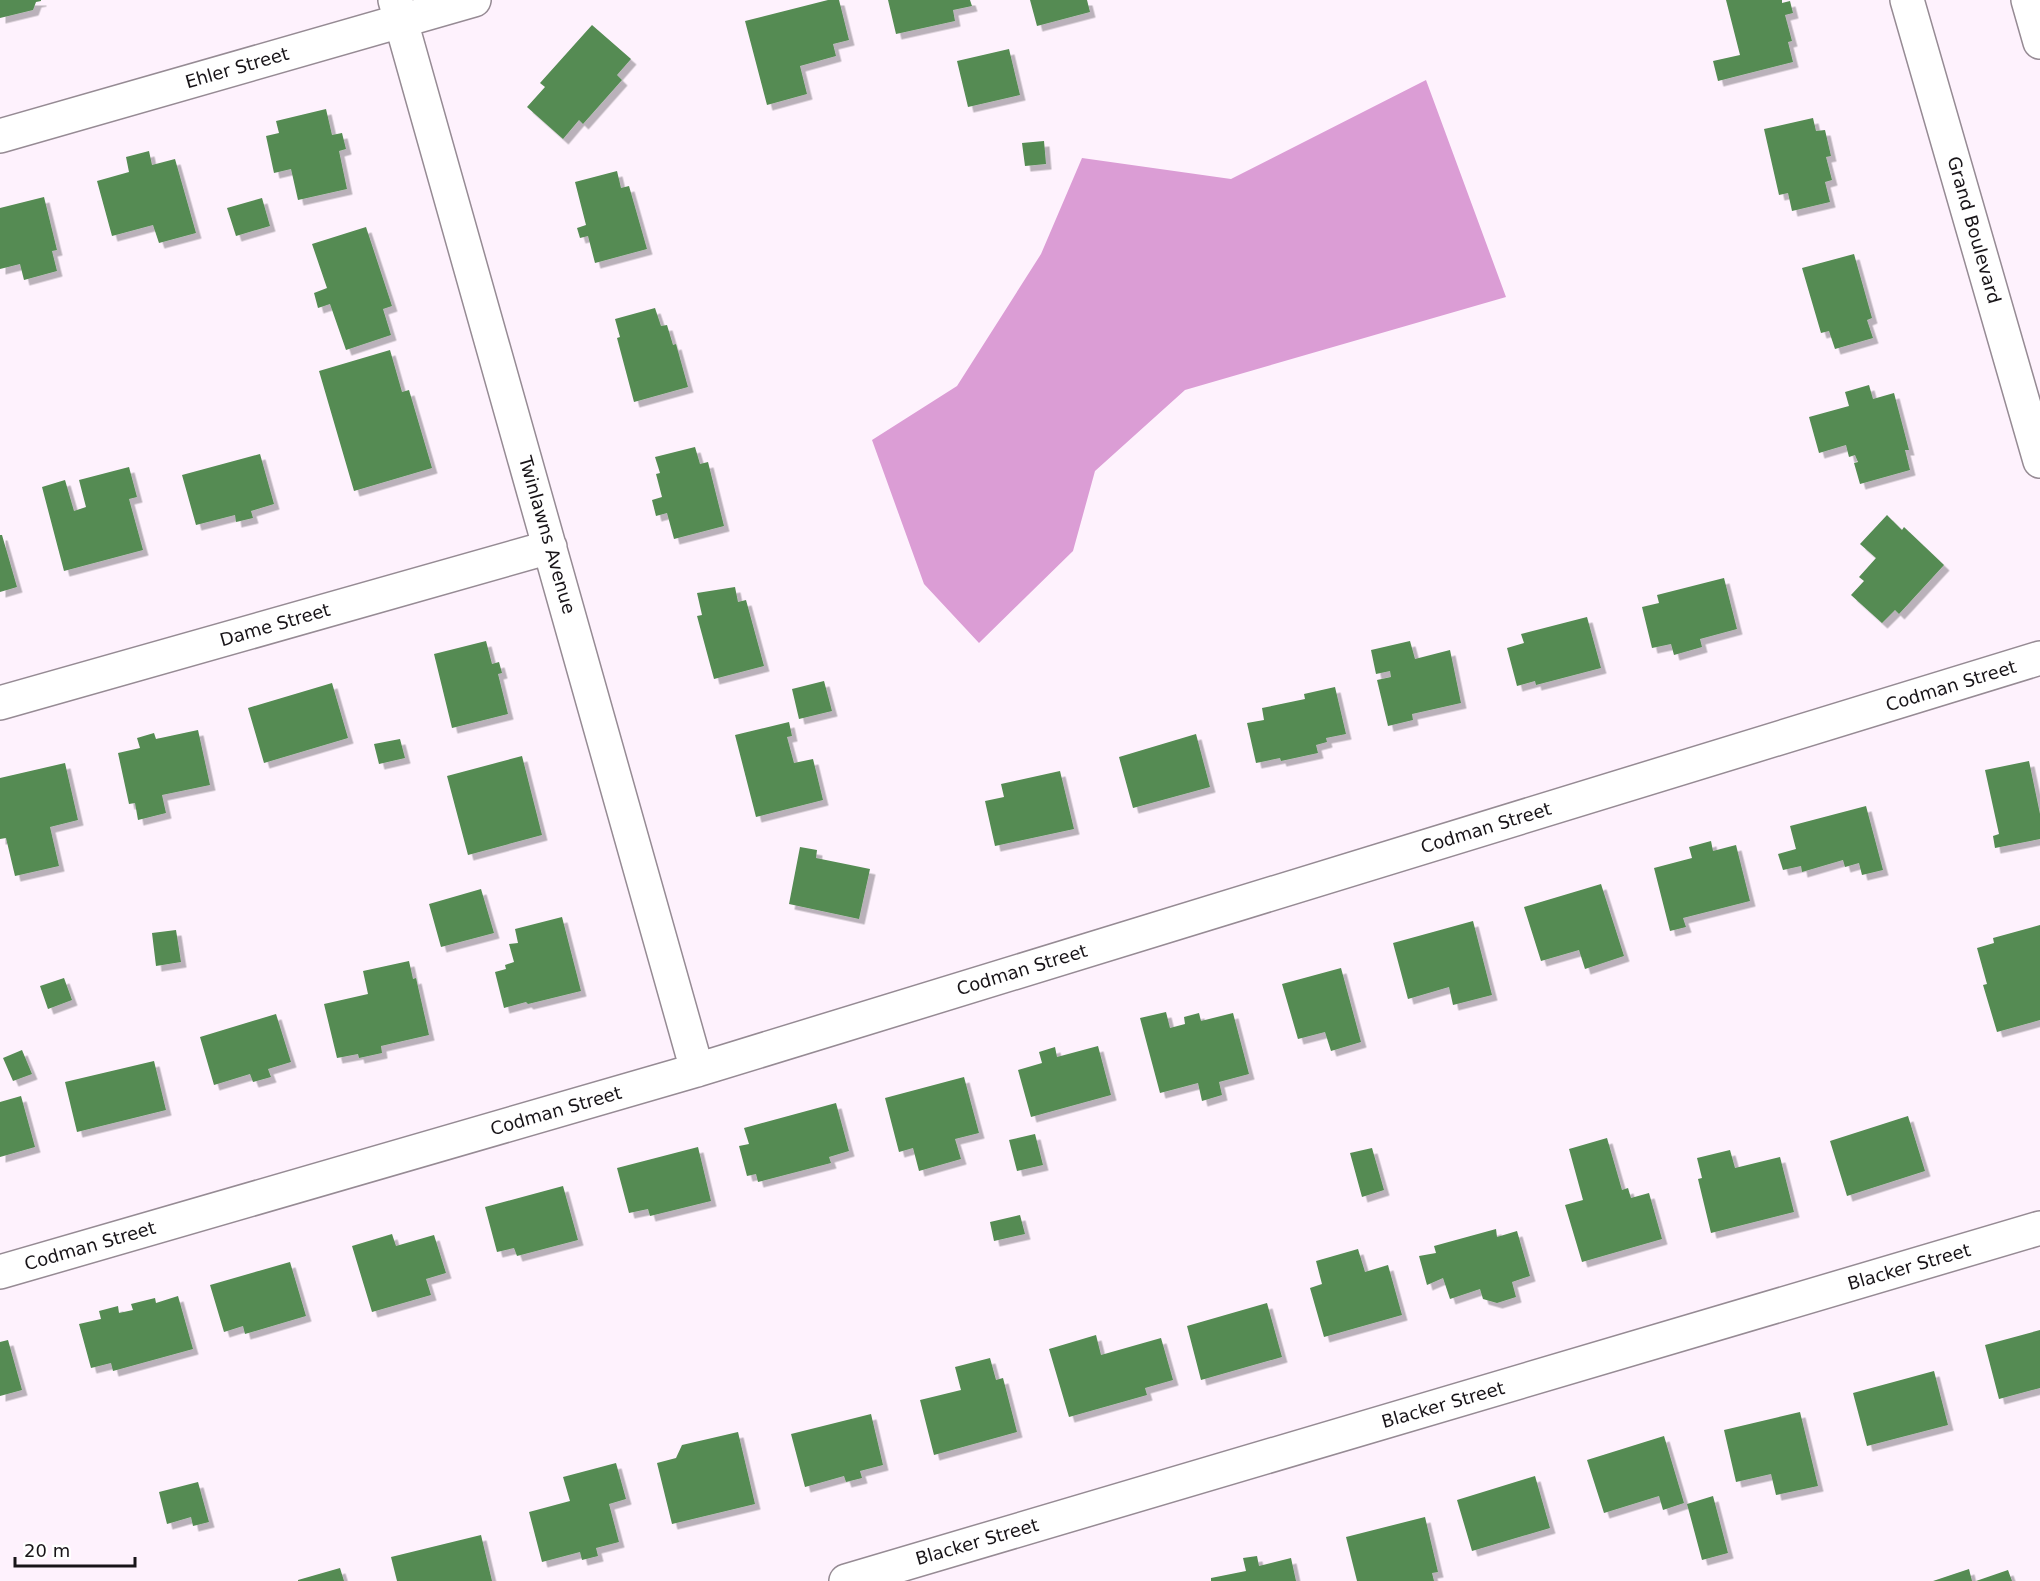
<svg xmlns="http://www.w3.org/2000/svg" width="2040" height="1581" font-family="'DejaVu Sans',sans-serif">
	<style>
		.forest { fill: #db9dd5 }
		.building { fill: #548b52; filter: url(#shadow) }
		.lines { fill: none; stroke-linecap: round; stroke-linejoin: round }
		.street-casing { stroke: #968b94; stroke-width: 36 }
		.street { stroke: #fff; stroke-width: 33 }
		.labels { text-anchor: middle; stroke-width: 6; stroke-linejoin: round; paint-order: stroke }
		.street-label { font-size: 18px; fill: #181418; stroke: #fff }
	</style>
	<defs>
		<filter id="shadow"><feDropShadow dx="5.5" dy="5.5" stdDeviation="0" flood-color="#0004"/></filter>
	</defs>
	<rect width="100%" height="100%" fill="#fef2fd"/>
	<!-- forest -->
	<path class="forest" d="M1426,80L1506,297L1185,390L1095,471L1073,551L979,643L924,584L872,440L957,386L1041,254L1082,158L1231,179Z"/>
	<!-- building -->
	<path class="building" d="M0,0H41V1L36,2L33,10L0,18Z
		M828,0H839L849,40L833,44L836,56L800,66L807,94L767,105L745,21Z
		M888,0H970L972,6L953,10L955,21L896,34Z
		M1030,0H1087L1090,12L1037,26Z
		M1726,0H1782V3L1790,1L1793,13L1785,15L1792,41L1788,42L1793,62L1718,81L1713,61L1740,55Z
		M592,25L631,59L617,75L622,80L583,124L579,120L563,139L527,107L545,87L540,83Z
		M1009,49L1020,95L968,107L957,61Z
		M326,109L332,135L342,133L346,149L339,151L347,189L298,200L291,169L274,173L266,136L279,133L276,121Z
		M1813,118L1816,131L1825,130L1831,156L1826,157L1832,180L1825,182L1830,202L1792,211L1788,193L1779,195L1764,129Z
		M1044,141L1046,164L1025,166L1022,143Z
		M149,151L152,165L175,159L196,233L159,243L153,225L112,236L97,181L129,172L126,157Z
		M617,171L621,188L629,186L647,249L595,263L588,236L580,238L577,228L586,225L575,182Z
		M44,197L57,250L52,251L57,271L24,280L20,264L0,269V208Z
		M262,198L270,226L236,236L227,208Z
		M366,227L392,306L383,309L391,335L346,350L330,304L318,308L314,293L327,288L312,244Z
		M1854,254L1872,318L1867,320L1873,338L1835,349L1829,331L1821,333L1802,268Z
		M655,308L661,326L667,325L673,345L676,344L688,387L634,402L617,338L620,337L615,319Z
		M390,350L402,392L409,390L432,468L354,491L319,371Z
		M1869,385L1873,399L1894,393L1909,450H1905L1910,470L1860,484L1854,463L1858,462L1855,455L1849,457L1846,445L1819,453L1809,417L1849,406L1845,392Z
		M695,447L700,464L708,462L724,526L674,539L667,513L656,516L652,500L662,497L656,474L660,473L655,457Z
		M260,454L274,504L251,511L253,518L236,522L235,515L196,525L182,475Z
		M129,467L137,497L129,499L143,550L64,571L42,487L65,480L74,511L86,507L79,480Z
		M1887,515L1902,530L1904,527L1944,565L1899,614L1895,610L1882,623L1851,595L1864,581L1859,577L1876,558L1860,544Z
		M0,535H2L17,587L0,592Z
		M1724,578L1737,629L1700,639L1702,647L1674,655L1671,644L1652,648L1642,607L1659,603L1657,595Z
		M735,587L738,602L746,600L764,666L714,679L697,616L702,615L697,593Z
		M1587,617L1601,668L1536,685L1535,681L1517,686L1507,648L1524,643L1521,634Z
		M486,641L492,664L499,662L502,673L498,674L508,714L452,728L434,654Z
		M1410,641L1415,659L1450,650L1461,703L1412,714L1413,720L1388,726L1377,680L1391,677L1390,671L1376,674L1371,650Z
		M824,681L832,711L799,719L792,689Z
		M332,683L348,738L264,763L248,708Z
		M1335,687L1346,734L1326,738L1327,742L1316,745L1318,753L1281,761L1280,758L1256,763L1247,723L1264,720L1262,708L1305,699L1304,694Z
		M789,722L792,736L787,737L794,763L813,759L823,800L756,817L735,735Z
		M198,730L210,785L162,795L166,813L138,820L135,803L129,804L118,753L140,748L137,738L154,733L156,739Z
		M1196,734L1210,787L1133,808L1119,757Z
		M400,739L405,758L379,764L374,744Z
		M522,756L542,835L468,855L447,776Z
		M2029,761L2040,814V839L1995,848L1993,836L1999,834L1985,770Z
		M65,763L78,820L50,827L59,866L15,876L6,838L0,839V778Z
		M1060,771L1074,829L995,846L985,801L1004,797L1001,784Z
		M1866,806L1883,870L1862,875L1859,863L1845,867L1843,860L1802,872L1801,866L1783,870L1778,854L1796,849L1790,826Z
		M1711,841L1713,851L1736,845L1750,901L1683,918L1686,927L1670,931L1654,868L1692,858L1689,847Z
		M800,847L817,850L816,858L870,869L859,919L789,904Z
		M1601,884L1624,956L1585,969L1579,950L1541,961L1524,907Z
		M481,889L494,933L441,947L429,904Z
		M562,917L581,991L528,1004L526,1002L504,1008L495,972L506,969L505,965L514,962L509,944L518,943L515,929Z
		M1473,921L1492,995L1453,1005L1449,987L1408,999L1393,943Z
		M2040,925V1020L1997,1032L1983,985L1987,984L1977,948L1994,943L1993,938Z
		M176,930L181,962L156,966L152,933Z
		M409,961L413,979L416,978L429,1035L381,1046L382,1053L359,1058L358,1054L337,1058L324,1004L368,994L363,971Z
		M1341,968L1361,1042L1331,1051L1325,1032L1298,1039L1282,984Z
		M64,978L72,1000L48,1009L40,986Z
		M1166,1012L1170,1028L1185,1024L1184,1017L1199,1013L1201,1021L1233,1013L1249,1074L1219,1082L1222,1095L1202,1101L1198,1083L1160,1093L1140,1018Z
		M276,1014L291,1062L268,1069L271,1077L253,1082L250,1074L214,1085L200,1037Z
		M1098,1046L1111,1095L1031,1117L1018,1070L1042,1063L1039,1052L1055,1047L1057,1057Z
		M22,1050L32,1074L13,1081L3,1058Z
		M154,1061L166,1110L77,1132L65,1082Z
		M964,1077L979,1133L955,1139L961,1159L919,1171L913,1148L899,1152L885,1098Z
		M21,1096L35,1147L0,1157V1102Z
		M836,1103L849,1151L829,1157L831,1163L758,1182L756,1174L747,1176L739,1146L749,1144L744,1128Z
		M1908,1116L1925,1171L1847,1196L1830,1141Z
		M1035,1134L1043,1165L1017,1171L1009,1140Z
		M1607,1138L1622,1190L1628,1188L1631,1198L1649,1193L1662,1239L1582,1262L1565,1205L1583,1200L1569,1149Z
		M698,1147L711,1201L650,1216L648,1209L629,1213L617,1168Z
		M1372,1148L1384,1190L1362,1197L1350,1153Z
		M1730,1150L1735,1168L1780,1157L1794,1212L1711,1233L1698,1179L1702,1178L1697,1158Z
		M563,1186L578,1240L517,1256L514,1248L497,1252L485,1207Z
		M1020,1215L1025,1234L994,1241L990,1222Z
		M1496,1229L1497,1237L1517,1231L1530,1276L1512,1282L1516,1297L1497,1303L1483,1299L1480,1289L1450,1299L1443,1278L1427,1285L1419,1256L1436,1253L1434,1246Z
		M392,1234L396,1246L434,1235L446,1273L426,1279L431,1295L372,1312L352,1246Z
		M1358,1249L1365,1272L1388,1265L1402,1315L1324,1337L1310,1288L1322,1284L1316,1261Z
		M290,1262L306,1316L245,1334L243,1326L224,1332L210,1285Z
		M178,1296L193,1349L113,1371L111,1363L91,1368L79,1324L101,1319L99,1311L118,1306L119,1313L133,1310L131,1304L155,1298L156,1303Z
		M1267,1303L1282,1357L1201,1380L1187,1326Z
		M2040,1330V1388L1999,1399L1985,1345Z
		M1096,1335L1101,1355L1161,1338L1173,1380L1145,1388L1147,1395L1069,1417L1049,1349Z
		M8,1340L22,1390L0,1396V1342Z
		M990,1358L996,1380L1003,1378L1017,1432L934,1455L920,1400L961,1390L955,1367Z
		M1934,1371L1948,1425L1867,1446L1853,1393Z
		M1800,1412L1818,1486L1776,1495L1771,1474L1736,1482L1724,1430Z
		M871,1414L883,1465L860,1471L862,1478L846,1482L844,1476L805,1487L791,1434Z
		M738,1432L755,1504L672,1524L657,1463L676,1458L682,1445Z
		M1664,1436L1684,1503L1663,1510L1659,1496L1604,1513L1587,1460Z
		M616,1463L626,1499L609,1504L619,1542L596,1548L598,1556L582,1560L580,1552L542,1562L529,1512L570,1501L563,1477Z
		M1535,1476L1550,1528L1472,1551L1457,1500Z
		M198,1482L209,1522L193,1526L191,1517L167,1524L159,1492Z
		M1713,1496L1728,1553L1702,1560L1687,1504Z
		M1425,1517L1438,1572L1432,1573L1434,1581H1357L1346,1537Z
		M481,1535L492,1581H397L391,1557Z
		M1257,1556L1259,1566L1291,1558L1296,1581H1211V1578L1246,1571L1243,1558Z
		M340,1568L344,1581H298V1580Z
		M1969,1569L1972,1581H1933Z
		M2008,1570L2012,1581H1976Z"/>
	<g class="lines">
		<!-- street casing -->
		<g class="street-casing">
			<path id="street" d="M395,0L697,1070
				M1907,0L2040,461
				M2028,0L2040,42
				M0,136L474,0
				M0,703L550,547
				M0,1272L697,1070L2040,658
				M846,1581L2040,1228"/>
		</g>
		<!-- street -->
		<use href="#street" class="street"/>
	</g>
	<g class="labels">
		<!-- street labels -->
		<g class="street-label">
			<text transform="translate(237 68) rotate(-16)" y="6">Ehler Street</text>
			<text transform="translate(1974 230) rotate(74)" y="6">Grand Boulevard</text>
			<text transform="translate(547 535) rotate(74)" y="6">Twinlawns Avenue</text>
			<text transform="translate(275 625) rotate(-16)" y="6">Dame Street</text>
			<text transform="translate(1951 686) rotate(-17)" y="6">Codman Street</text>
			<text transform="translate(1486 828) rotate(-17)" y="6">Codman Street</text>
			<text transform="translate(1022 970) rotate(-17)" y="6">Codman Street</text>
			<text transform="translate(556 1111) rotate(-16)" y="6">Codman Street</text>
			<text transform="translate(90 1246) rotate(-16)" y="6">Codman Street</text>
			<text transform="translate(1909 1267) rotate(-16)" y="6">Blacker Street</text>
			<text transform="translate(1443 1405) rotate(-16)" y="6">Blacker Street</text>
			<text transform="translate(977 1542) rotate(-16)" y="6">Blacker Street</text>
		</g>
	</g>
	<!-- scale -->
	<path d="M15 1557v9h120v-9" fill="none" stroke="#181418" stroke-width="3"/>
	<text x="24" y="1557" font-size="18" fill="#181418" stroke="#ffffff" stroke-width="4.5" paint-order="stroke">20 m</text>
</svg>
